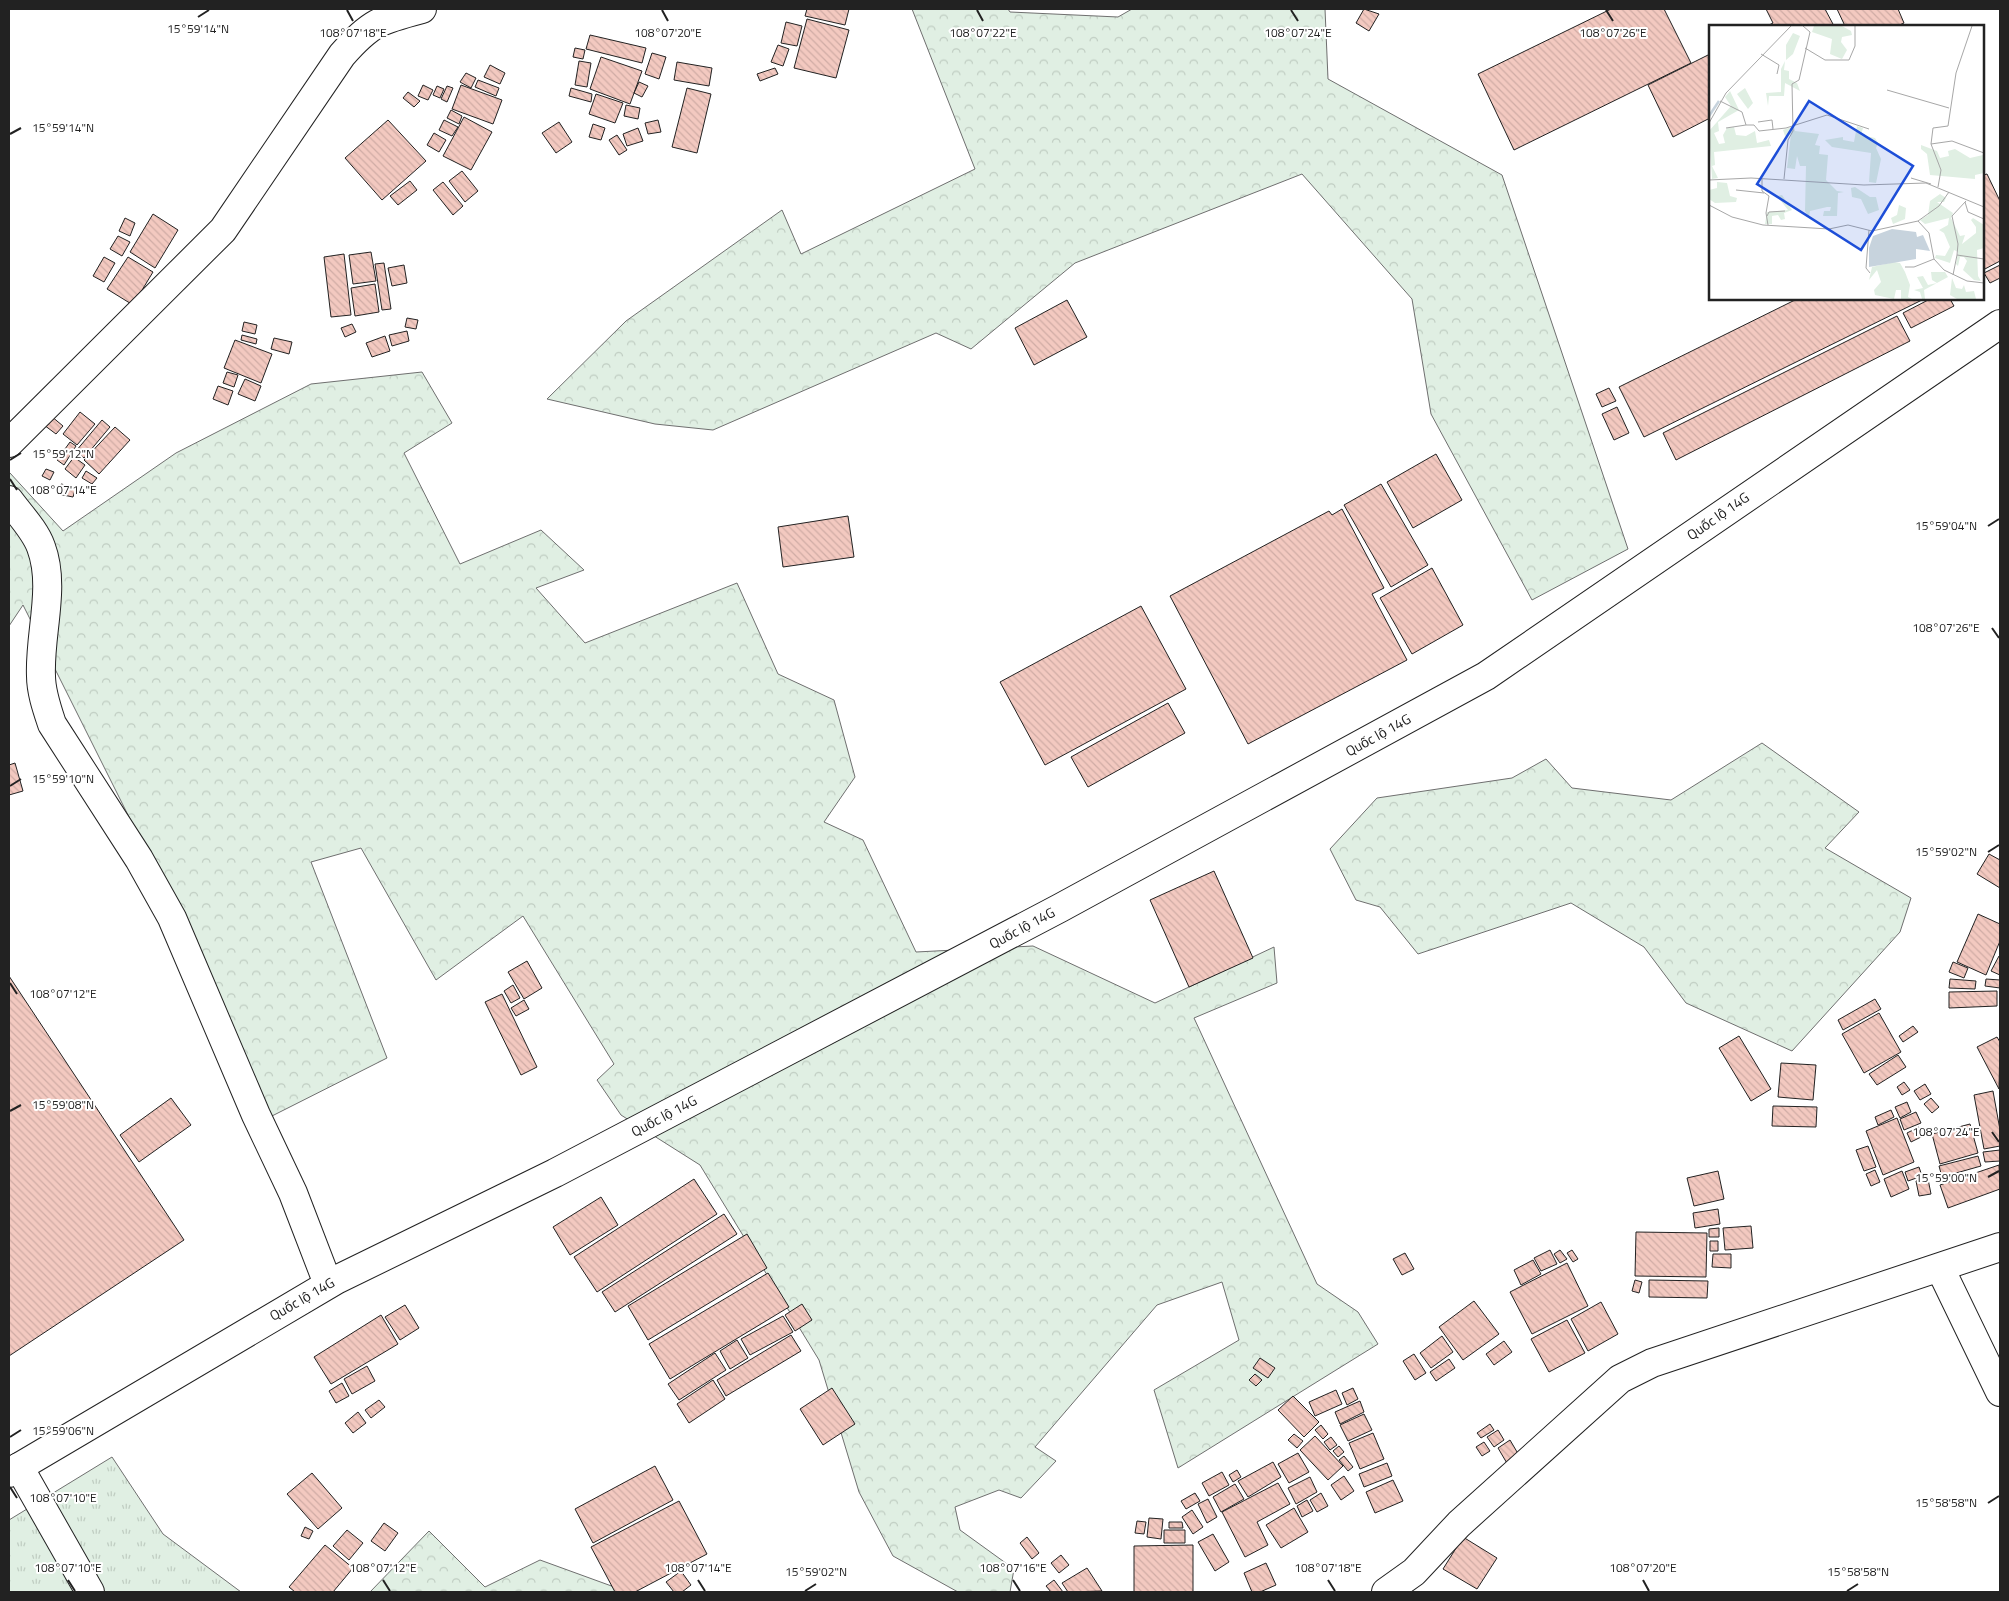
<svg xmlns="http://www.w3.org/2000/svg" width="2009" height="1601" font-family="'Titillium Web',sans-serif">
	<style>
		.grass { fill: url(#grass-tufts); stroke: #6f6f6f }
		.forest { fill: url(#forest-crowns); stroke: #6f6f6f }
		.building { fill: url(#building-back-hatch); stroke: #222 }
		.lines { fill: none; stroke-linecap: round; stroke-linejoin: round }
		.street-casing { stroke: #222; stroke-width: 30 }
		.primary-casing { stroke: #222; stroke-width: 30 }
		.street { stroke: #fff; stroke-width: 28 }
		.primary { stroke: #fff; stroke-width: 28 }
		.ticks { fill: none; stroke: #222; stroke-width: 2 }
		.labels { text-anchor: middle; stroke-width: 4; stroke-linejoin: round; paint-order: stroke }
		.street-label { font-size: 14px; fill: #222; stroke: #fff }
		.inset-river { fill: none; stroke: #c7d3dd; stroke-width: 2.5 }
		.inset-road { fill: none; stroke: #a7a7a7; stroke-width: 1 }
		.view { fill: #1d4ed8; fill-opacity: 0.15; stroke: #1d4ed8; stroke-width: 2.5 }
		.inset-edge { fill: none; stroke: #222; stroke-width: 2.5 }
		.ticks-label { font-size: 12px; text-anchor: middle; fill: #222; stroke: #fff; stroke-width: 4; stroke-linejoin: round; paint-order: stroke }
	</style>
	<defs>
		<pattern id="grass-tufts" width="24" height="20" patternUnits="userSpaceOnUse" patternTransform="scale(1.25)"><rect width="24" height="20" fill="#e0efe3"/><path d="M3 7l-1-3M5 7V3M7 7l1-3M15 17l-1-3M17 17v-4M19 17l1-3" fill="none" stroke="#c0cdc2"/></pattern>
		<pattern id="forest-crowns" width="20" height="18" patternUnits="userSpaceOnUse" patternTransform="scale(1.25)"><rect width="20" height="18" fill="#e0efe3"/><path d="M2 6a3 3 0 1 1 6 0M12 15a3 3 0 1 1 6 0" fill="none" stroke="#c0cdc2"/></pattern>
		<pattern id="building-back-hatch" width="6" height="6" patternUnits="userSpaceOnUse" patternTransform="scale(1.25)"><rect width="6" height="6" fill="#f3c9c0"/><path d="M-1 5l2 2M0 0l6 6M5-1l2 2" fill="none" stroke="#d0aca5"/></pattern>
	</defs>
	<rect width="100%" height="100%" fill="#fff"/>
	<!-- grass -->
	<path class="grass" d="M112,1457L163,1534L241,1592H9V1520Z"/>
	<!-- forest -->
	<path class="forest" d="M912,9H1008L1010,12L1118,17L1132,9H1325L1328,79L1502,175L1628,549L1532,600L1431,414L1412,299L1302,174L1075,263L971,349L936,333L713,430L655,424L547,399L626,321L782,210L801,254L975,169Z
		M422,372L452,423L404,453L460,564L541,530L584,570L536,588L585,643L737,583L778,674L834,700L855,777L824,822L863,840L916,952L1033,946L1155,1003L1274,947L1277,983L1194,1018L1317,1284L1358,1312L1378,1344L1178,1468L1154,1390L1239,1340L1222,1282L1157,1305L1035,1447L1056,1461L1021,1498L999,1490L955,1507L960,1530L1014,1569L1010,1592H958L893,1556L859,1492L819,1360L700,1165L621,1115L597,1080L614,1064L523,916L436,980L361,848L311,862L387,1058L266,1119L169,897L23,605L9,626V475L10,473L63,531L176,453L311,384Z
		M1762,743L1859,812L1825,848L1911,898L1900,932L1792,1051L1686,1003L1644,947L1571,903L1418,954L1380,907L1356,900L1330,849L1377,798L1512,778L1546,759L1572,788L1671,800Z
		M429,1531L485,1587L540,1560L628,1592H370Z"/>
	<!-- building -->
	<path class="building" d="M807,9H849L845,25L805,16Z
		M1364,9L1379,14L1369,31L1356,23Z
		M1611,9H1664L1691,63L1514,150L1478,74Z
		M1766,9H1825L1834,26H1767L1773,23Z
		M1837,9H1898L1904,23L1897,26H1845Z
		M807,19L849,30L836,78L794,68Z
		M786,22L802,26L797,46L781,43Z
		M590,35L646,48L642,63L586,49Z
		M778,45L789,49L783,66L771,62Z
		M575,48L585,50L583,59L573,57Z
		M652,53L666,57L659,79L645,74Z
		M1710,54V118L1673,137L1648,85Z
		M601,57L642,71L630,104L590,89Z
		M579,61L591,63L587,87L575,85Z
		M677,62L712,68L709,86L674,80Z
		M490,65L505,73L500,84L484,77Z
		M775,68L778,74L760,81L757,74Z
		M466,73L476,78L471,88L460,82Z
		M478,80L499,88L496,96L475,87Z
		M639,82L648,86L642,97L634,93Z
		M423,85L433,90L428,100L418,96Z
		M461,85L502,100L493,124L452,109Z
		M437,86L444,89L440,98L433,95Z
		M447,86L453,88L447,102L441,99Z
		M571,88L592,94L591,102L569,96Z
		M687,88L711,94L697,153L672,147Z
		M408,92L420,101L414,107L403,98Z
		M596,94L623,103L615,123L589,114Z
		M626,105L640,108L638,119L624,116Z
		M451,110L462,116L459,124L447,118Z
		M464,117L492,132L471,170L443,156Z
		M388,120L426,161L382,200L345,158Z
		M444,120L458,127L452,136L439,130Z
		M658,120L661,132L648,134L645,123Z
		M559,122L572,142L556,153L542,133Z
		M593,124L605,128L601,140L589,137Z
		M638,128L643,141L627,146L623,134Z
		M434,133L446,140L439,152L427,145Z
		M617,135L627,150L619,155L609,140Z
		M462,171L478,191L465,202L449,181Z
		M1987,174L2000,201V261L1983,270V175Z
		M410,181L417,190L398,205L390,196Z
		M443,182L463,206L453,215L433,190Z
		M153,214L178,230L155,268L130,252Z
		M125,218L135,223L130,236L119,231Z
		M118,236L130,242L122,256L110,249Z
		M371,252L376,281L353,284L349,255Z
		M344,254L351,315L331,317L324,257Z
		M104,257L115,263L104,282L93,276Z
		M128,257L153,272L133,305L107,289Z
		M384,263L391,309L382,310L375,264Z
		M404,265L407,283L392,286L388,268Z
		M2000,265V278L1990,283L1984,273Z
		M375,284L379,312L355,316L351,288Z
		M1797,299H1924L1644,437L1619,387Z
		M1930,299H1950L1954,306L1911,328L1903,313Z
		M1067,300L1087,337L1034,365L1015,328Z
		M1897,316L1910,341L1676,460L1663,433Z
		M407,318L418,320L416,329L405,327Z
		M244,322L257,325L255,334L242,331Z
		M352,324L356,332L345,337L341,328Z
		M407,331L409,341L392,346L389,335Z
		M242,335L257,339L256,344L241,340Z
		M385,336L390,351L372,357L366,343Z
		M274,338L292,342L289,354L271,349Z
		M235,340L272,354L261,383L224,368Z
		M227,372L238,375L234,387L223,383Z
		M245,379L261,386L255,401L238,394Z
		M218,386L233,391L228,405L213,399Z
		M1609,388L1616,401L1602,407L1596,394Z
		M1617,407L1629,433L1614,440L1602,414Z
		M80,412L95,424L77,445L63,434Z
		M51,416L63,426L56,434L44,425Z
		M102,420L110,427L84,458L76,451Z
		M115,427L130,440L99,474L84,460Z
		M70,442L76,446L64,465L57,460Z
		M1436,454L1462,500L1413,528L1387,482Z
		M74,457L85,465L76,478L65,469Z
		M46,469L54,472L50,480L42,476Z
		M86,471L97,478L92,484L82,478Z
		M61,484L76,487L73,497L58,494Z
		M1381,484L1428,565L1391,587L1344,505Z
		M1342,509L1384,588L1372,594L1407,660L1248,744L1170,596L1329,511L1332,515Z
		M848,516L854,557L783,567L778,527Z
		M1432,568L1463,625L1412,654L1380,598Z
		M1141,606L1186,689L1045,765L1000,682Z
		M1168,703L1185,733L1088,787L1071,757Z
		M15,763L23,791L9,795V765Z
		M1989,854L2000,860V888L1977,874Z
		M1214,871L1253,958L1189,987L1150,900Z
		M1978,914L2000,924V941L1986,975L1957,962Z
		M1999,956L2000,957V975L1991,971Z
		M527,961L542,988L524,999L508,972Z
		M1953,962L1968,968L1964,978L1949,972Z
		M9,976L184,1240L9,1356Z
		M1950,979L1976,981L1975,989L1949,988Z
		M1986,979L2000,980V988L1985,986Z
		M513,985L520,998L511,1003L504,991Z
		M1997,991V1006L1949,1008V992Z
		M502,994L537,1067L521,1075L485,1002Z
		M1875,999L1881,1009L1843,1030L1838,1020Z
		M524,1000L529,1009L516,1016L511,1008Z
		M1879,1013L1901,1052L1864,1073L1842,1034Z
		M1913,1026L1918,1032L1903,1042L1899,1036Z
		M1739,1036L1771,1089L1751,1101L1719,1048Z
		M1997,1037L2000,1042L1999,1089L1977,1047Z
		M1898,1055L1906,1067L1877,1085L1869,1074Z
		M1781,1063L1816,1065L1813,1100L1778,1097Z
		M1904,1082L1910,1090L1902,1095L1897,1087Z
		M1925,1084L1931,1094L1920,1100L1914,1091Z
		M1993,1091L2000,1130V1146L1984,1149L1974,1095Z
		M171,1098L191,1125L139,1162L120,1135Z
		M1931,1098L1939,1107L1932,1113L1924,1104Z
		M1907,1102L1911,1112L1900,1118L1895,1107Z
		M1773,1106L1817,1107L1816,1127L1772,1126Z
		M1891,1110L1894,1117L1878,1125L1875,1117Z
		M1916,1112L1921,1123L1904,1130L1900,1119Z
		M1897,1118L1914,1162L1883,1175L1866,1131Z
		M1970,1124L1978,1153L1940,1164L1932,1134Z
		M1919,1127L1923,1136L1911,1142L1907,1133Z
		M1868,1146L1876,1167L1864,1171L1856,1150Z
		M2000,1150V1161L1985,1162L1983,1152Z
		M1978,1156L1981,1166L1942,1177L1939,1166Z
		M1999,1165L2000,1189L1948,1208L1940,1185Z
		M1919,1167L1922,1176L1908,1181L1905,1172Z
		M1875,1170L1880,1182L1871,1186L1866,1174Z
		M1718,1171L1724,1199L1694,1206L1687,1178Z
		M1902,1171L1909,1189L1891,1197L1884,1179Z
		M694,1179L717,1214L597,1292L574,1257Z
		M1928,1179L1931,1194L1919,1196L1916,1181Z
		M601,1197L618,1225L570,1255L553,1227Z
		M1718,1209L1720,1224L1695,1228L1693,1213Z
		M724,1214L737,1234L615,1312L602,1292Z
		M1751,1226L1753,1248L1725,1250L1723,1228Z
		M1719,1228V1237H1709V1229Z
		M1636,1232L1707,1233L1706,1277L1635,1276Z
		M747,1234L767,1268L648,1340L628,1306Z
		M1710,1241H1718V1251H1710Z
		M1550,1250L1557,1264L1541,1271L1534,1258Z
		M1560,1250L1567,1259L1560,1263L1554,1254Z
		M1572,1250L1578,1259L1573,1262L1567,1253Z
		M1405,1253L1414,1269L1402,1275L1393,1259Z
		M1713,1254H1731V1268L1712,1267Z
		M1533,1260L1541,1274L1521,1285L1514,1270Z
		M1567,1263L1588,1306L1532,1334L1510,1292Z
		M768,1273L789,1307L670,1379L649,1344Z
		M1635,1280L1642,1282L1639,1293L1632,1291Z
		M1649,1280L1708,1281L1707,1298L1649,1297Z
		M1474,1301L1499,1334L1463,1360L1439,1327Z
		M1601,1302L1618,1334L1588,1351L1571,1319Z
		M802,1304L812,1320L795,1331L785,1315Z
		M405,1305L419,1328L400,1340L385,1317Z
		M381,1315L398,1344L331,1384L314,1357Z
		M783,1316L793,1332L750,1355L741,1339Z
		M1567,1320L1585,1353L1549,1372L1531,1339Z
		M791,1335L801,1351L726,1396L717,1380Z
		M1442,1336L1453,1352L1431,1368L1420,1353Z
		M737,1340L748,1358L730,1369L720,1351Z
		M1504,1341L1512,1352L1494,1365L1486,1354Z
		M715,1353L726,1370L679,1400L668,1384Z
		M1414,1354L1426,1373L1415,1380L1403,1361Z
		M1260,1358L1275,1368L1268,1378L1253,1368Z
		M1449,1359L1455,1368L1436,1381L1430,1372Z
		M367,1366L375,1381L352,1394L344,1379Z
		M1255,1374L1262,1380L1256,1386L1249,1380Z
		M713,1380L725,1399L689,1423L677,1404Z
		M342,1383L349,1396L336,1403L329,1391Z
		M832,1388L855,1424L823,1445L800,1409Z
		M1353,1388L1358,1399L1347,1405L1342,1393Z
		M1336,1390L1342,1404L1315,1416L1309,1402Z
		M1293,1396L1319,1422L1304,1437L1278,1410Z
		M379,1400L385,1407L371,1418L365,1410Z
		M1360,1401L1364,1412L1340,1424L1335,1412Z
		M358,1412L366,1423L353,1433L345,1423Z
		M1364,1414L1372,1430L1348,1441L1340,1425Z
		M1490,1424L1494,1430L1481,1438L1477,1433Z
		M1321,1425L1328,1434L1323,1439L1315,1430Z
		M1498,1430L1504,1440L1494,1447L1487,1437Z
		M1373,1433L1384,1459L1360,1469L1349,1443Z
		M1294,1434L1303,1441L1297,1448L1288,1440Z
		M1315,1436L1343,1466L1328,1480L1300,1450Z
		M1331,1437L1337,1445L1330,1450L1324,1442Z
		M1510,1440L1520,1457L1508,1465L1498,1448Z
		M1484,1442L1490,1451L1482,1456L1476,1447Z
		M1339,1446L1344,1452L1338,1457L1333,1451Z
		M1298,1453L1309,1472L1289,1483L1278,1464Z
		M1344,1456L1353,1467L1348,1471L1339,1460Z
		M1273,1462L1281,1477L1248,1497L1238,1481Z
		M1387,1463L1392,1476L1364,1487L1359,1474Z
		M655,1466L673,1500L593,1543L575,1509Z
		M1237,1470L1241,1477L1233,1482L1229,1475Z
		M1222,1472L1229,1485L1209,1496L1202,1483Z
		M312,1473L342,1508L318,1529L287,1494Z
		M1344,1476L1354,1491L1341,1500L1331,1485Z
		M1310,1477L1317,1492L1296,1504L1288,1488Z
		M1393,1480L1403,1501L1375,1513L1366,1492Z
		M1278,1483L1290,1504L1257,1522L1268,1545L1245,1557L1222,1512Z
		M1235,1484L1244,1499L1221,1512L1213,1497Z
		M1195,1493L1200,1501L1186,1509L1181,1501Z
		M1321,1493L1328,1506L1317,1512L1310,1500Z
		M1208,1499L1217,1517L1207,1523L1198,1504Z
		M1307,1500L1313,1511L1302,1517L1297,1506Z
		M679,1501L707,1554L635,1592H615L591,1547Z
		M1294,1508L1308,1532L1281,1548L1266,1525Z
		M1192,1510L1203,1527L1193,1534L1182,1517Z
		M1149,1518L1163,1519L1161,1539L1147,1537Z
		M1137,1521L1146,1522L1144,1534L1135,1533Z
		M1169,1522H1182L1183,1528H1169Z
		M384,1523L398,1533L385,1551L371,1541Z
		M305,1527L313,1531L309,1539L301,1536Z
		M347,1530L363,1543L349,1560L333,1546Z
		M1164,1530H1185V1543H1164Z
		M1213,1534L1229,1562L1215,1571L1198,1542Z
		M1027,1537L1039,1553L1032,1559L1020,1543Z
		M1463,1537L1497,1558L1477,1589L1443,1569Z
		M325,1545L353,1568L333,1592H295L289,1587Z
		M1193,1545V1592H1134V1546Z
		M1061,1555L1069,1565L1059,1573L1051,1563Z
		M1266,1563L1276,1585L1260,1592H1252L1244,1573Z
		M1087,1568L1102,1591L1068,1592L1062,1583Z
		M681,1571L691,1585L682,1592H674L666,1582Z
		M1054,1580L1063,1592H1051L1046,1586Z"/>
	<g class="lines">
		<!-- street casing -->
		<g class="street-casing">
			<path id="street" d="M9,443L223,230L342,55C371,22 380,20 422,9
				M9,500C19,514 35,530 41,547C56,587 39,634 41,676C41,692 47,709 52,724L139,859L172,918L256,1115L293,1193L328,1284
				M1940,1268L2000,1392
				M19,1467L90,1592
				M1386,1592L1414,1572L1459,1524L1620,1379L1652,1363L2000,1247"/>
		</g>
		<!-- primary casing -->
		<g class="primary-casing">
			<path id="primary" d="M9,1473L336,1280L555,1173L1060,908L1486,676L2000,324"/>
		</g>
		<!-- street -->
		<use href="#street" class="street"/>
		<!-- primary -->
		<use href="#primary" class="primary"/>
	</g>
	<!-- ticks -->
	<path class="ticks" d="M347,10L353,21M662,10L668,21M977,10L983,21M1291,10L1298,21M1606,10L1613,21M198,17L209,10M10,134L21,128M10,460L21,453M10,479L17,490M1988,526L1999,519M1992,628L1999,638M10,786L21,779M1988,852L1999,845M10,983L17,994M10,1111L21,1105M1992,1132L1999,1142M1988,1177L1999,1171M10,1437L21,1430M10,1487L17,1498M1988,1503L1999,1496M68,1580L75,1591M383,1580L390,1591M698,1580L705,1591M1013,1580L1020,1591M1328,1580L1335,1591M1643,1580L1649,1591M805,1591L816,1584M1847,1591L1858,1584"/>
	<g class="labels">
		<!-- street labels -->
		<g class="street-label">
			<text transform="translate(1718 516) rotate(-35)" y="5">Quốc lộ 14G</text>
			<text transform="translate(1378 735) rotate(-29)" y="5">Quốc lộ 14G</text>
			<text transform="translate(1022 928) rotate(-28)" y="5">Quốc lộ 14G</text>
			<text transform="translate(664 1116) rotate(-28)" y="5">Quốc lộ 14G</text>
			<text transform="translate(302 1299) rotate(-30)" y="5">Quốc lộ 14G</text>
		</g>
	</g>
	<!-- overview -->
	<g transform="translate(1709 25)">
		<rect width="275" height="275" fill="#fff"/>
		<path d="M105,1H133L142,6L143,10L133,12L132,17L138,25L133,34L121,29L123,14L103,7Z" fill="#e0efe3"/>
		<path d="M84,8L91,11L84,29L77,35V20ZM76,36L75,45L80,46V54L88,58L91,66L76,58L75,71H60L59,81L57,68L72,67V44ZM36,63L44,78L39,84L28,69ZM21,66L30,85L9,97L10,106L5,108L10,119L16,118L14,110L18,103L25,102L27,110L37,111L46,106L48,118L60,115L62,121L5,127L6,140L3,141L9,153L3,154L0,106L22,81L16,72ZM85,101L86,106L110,109L106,120L111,121L110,129L119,130L117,155L128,166L135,167L129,168L128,191H114L115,186H121L122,182H118L101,186L100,193L96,186L97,141H91L88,131L86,144L78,143L82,109L76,111L74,105ZM148,101L154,103L152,110L166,113L169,118L167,123L172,134L167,158L160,157L162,128L123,122L116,115L134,112V115L145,117ZM212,120L228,126L231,133L240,131L239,126L246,124L261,133L274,130L275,148L266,150V154L221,150L218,129L212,124ZM8,157L18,158L21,171L28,173L27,177L6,178L0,174V165L8,163ZM146,162L161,172H167L170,185L159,189L152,174L143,172L142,163ZM231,169L237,173L235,177H228L244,188L242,193L251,211L256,210L253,219L267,208V202L262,195L264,193L275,200V223L268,225L269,251L272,256L265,255L254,245L258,236L255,232H251L249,241L247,239L249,227L245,225L241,238L226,233L227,230L236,231L241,222L235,208L230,205L239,200L240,193L216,199L211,195L219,190L221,176ZM73,170L83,185L75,188L76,194L72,195L69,190L63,191V199H56L58,187L79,185L68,171ZM190,180L197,183L196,194L184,199L182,193L188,190ZM185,237L191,238L196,247L201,260L199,272L203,274H192V265H187L185,274L166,270L165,265L172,257L168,245L160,255L163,242ZM222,247H236L239,252L215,265L216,274H213L211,267L205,265L214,263L208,252L214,251L219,260L228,258L223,255ZM243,253L247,263L253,264L255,260L257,267L265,266L267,274H248L241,270Z" fill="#e0efe3"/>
		<path d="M183,204L207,207L208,212L214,210L221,226L207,224V234L160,242V223L164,211Z" fill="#c7d3dd"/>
		<path class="inset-river" d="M0,91L10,76"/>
		<path class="inset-road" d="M96,23L116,35H140L146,21V1M52,29L70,40L68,49M178,65L240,83M11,76L33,87L37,100H45L50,106L77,103L118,90L160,104M49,97L63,95L64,104M0,98L17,68L82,1M17,103L37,100M222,119L243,116L275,128M202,153L222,159M53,154V166L60,171L57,188L59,200M75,154L79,115L84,106L83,59L90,55L101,7L94,1M0,155L42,153L155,160L217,158L275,182M229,162L232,145L222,119L224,103L239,101L247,48L263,1M27,165L55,168M257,176L243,191L249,219L248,230L275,234M256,177L259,187L275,194M0,180L23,192L54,200L120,204L139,200L163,206L209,196L230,181L240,167M58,191L60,187L76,186M209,196L220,208L225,234L235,245L258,256L275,258M160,205L157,243L161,248M196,242H205L225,234M244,250L248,230"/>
		<path class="view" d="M100,76L204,141L152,225L48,159Z"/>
		<rect width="275" height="275" class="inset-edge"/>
	</g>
	<g class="ticks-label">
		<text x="198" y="33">15°59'14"N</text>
		<text x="353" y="37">108°07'18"E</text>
		<text x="668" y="37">108°07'20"E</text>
		<text x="983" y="37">108°07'22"E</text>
		<text x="1298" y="37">108°07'24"E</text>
		<text x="1613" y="37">108°07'26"E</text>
		<text x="63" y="132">15°59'14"N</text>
		<text x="63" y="458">15°59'12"N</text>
		<text x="63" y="494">108°07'14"E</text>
		<text x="1946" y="530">15°59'04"N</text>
		<text x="1946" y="632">108°07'26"E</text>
		<text x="63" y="783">15°59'10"N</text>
		<text x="1946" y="856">15°59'02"N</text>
		<text x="63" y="998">108°07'12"E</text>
		<text x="63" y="1109">15°59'08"N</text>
		<text x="1946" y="1136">108°07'24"E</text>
		<text x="1946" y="1182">15°59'00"N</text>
		<text x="63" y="1435">15°59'06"N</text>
		<text x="63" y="1502">108°07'10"E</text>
		<text x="1946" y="1507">15°58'58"N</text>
		<text x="68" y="1572">108°07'10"E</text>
		<text x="383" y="1572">108°07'12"E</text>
		<text x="698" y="1572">108°07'14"E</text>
		<text x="1013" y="1572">108°07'16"E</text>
		<text x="1328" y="1572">108°07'18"E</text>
		<text x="1643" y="1572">108°07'20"E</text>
		<text x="816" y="1576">15°59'02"N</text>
		<text x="1858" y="1576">15°58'58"N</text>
	</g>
	<!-- border -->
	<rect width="2009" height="1601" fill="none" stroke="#222222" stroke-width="20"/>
</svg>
